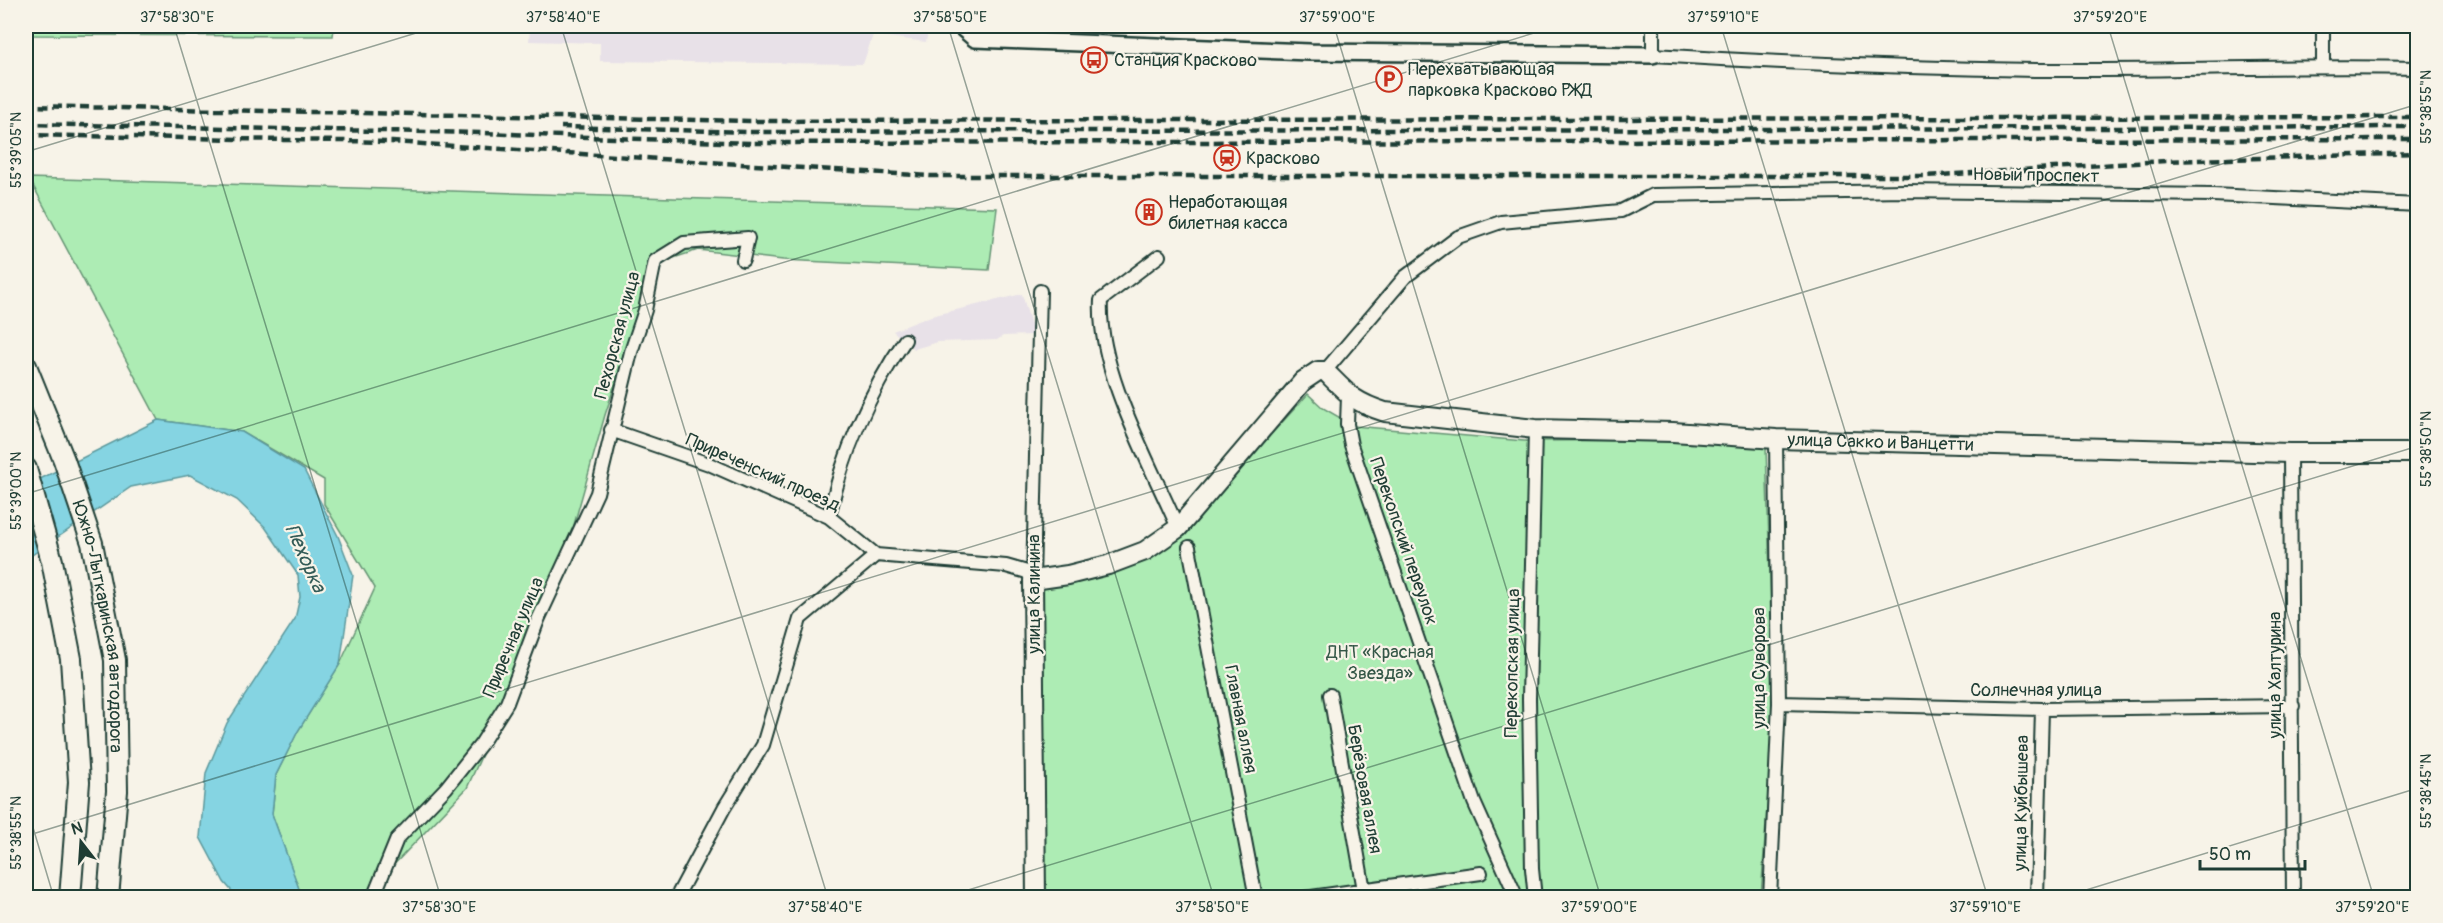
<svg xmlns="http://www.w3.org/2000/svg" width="2443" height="923" font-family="Pangolin,sans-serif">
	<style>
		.built { fill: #e8e1e8 }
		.green { fill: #adecb4; stroke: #669474; stroke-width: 1.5 }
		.water { fill: #85d4e2; stroke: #5c989c; stroke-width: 1.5 }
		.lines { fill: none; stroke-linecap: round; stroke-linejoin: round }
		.minor-casing { stroke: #1f3d34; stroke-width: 16 }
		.tertiary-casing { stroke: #1f3d34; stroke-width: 20 }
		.secondary-casing { stroke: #1f3d34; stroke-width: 22 }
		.primary-casing { stroke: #1f3d34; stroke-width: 24 }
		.minor { stroke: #f7f3e8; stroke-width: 12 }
		.tertiary { stroke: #f7f3e8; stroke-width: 15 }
		.secondary { stroke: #f7f3e8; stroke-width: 18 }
		.primary { stroke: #f7f3e8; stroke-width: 20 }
		.rail { stroke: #1f3d34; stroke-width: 4.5; stroke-dasharray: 9 4.5; stroke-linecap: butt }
		.ticks { fill: none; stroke: #1f3d34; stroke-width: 1.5; stroke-opacity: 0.45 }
		.labels { text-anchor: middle; stroke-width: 4.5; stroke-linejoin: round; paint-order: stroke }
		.poi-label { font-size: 18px; fill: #1f3d34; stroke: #f7f3e8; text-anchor: start }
		.street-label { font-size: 18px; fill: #1f3d34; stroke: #f7f3e8 }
		.park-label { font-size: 18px; fill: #345747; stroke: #f7f3e8 }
		.water-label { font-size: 20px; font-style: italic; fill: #335b57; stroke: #f7f3e8 }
		.neatline { fill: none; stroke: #1f3d34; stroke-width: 2 }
		.ticks-label { font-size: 15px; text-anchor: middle; fill: #1f3d34 }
	</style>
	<rect width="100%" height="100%" fill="#f7f3e8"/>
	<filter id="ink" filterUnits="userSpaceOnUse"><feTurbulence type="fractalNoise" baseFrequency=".0167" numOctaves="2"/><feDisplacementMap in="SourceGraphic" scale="12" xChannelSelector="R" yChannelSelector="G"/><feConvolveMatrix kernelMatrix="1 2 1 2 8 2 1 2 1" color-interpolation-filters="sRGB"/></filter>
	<g filter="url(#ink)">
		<!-- built -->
		<path class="built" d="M530,26H929L926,42L873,35L863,64L600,61V43L529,41Z
			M1022,294L1034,335L1003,336L997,340L938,342L914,349L893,331L931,316Z"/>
		<!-- green -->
		<path class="green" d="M26,26H334L333,36L26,35Z
			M29,178L997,208L989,270L783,260L698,250L655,264L605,415L555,592L467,788L363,897L302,898L272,814L276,775L298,731L340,664L375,588L324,504V480L242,432L158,420Z
			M1308,394L1323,408L1354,426L1524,441L1672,440L1766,447L1774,705L1761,897H1043V587L1074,583L1149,559L1187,526Z"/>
		<!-- water -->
		<path class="water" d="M158,420L242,432L304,470L338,536L353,575L340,664L298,731L276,775L272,814L302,897H237L224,882L200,837L206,773L227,723L295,619L300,597L298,575L265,527L237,500L190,475L131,487L26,559V486Z"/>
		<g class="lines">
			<!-- minor casing -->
			<g class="minor-casing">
				<path id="minor" d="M1653,26V55C1780,63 1908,68 2035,70C2163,71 2290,65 2418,68
					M2323,26V66
					M1159,256L1101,300C1097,370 1150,463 1178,528
					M1325,371L1405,277L1458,237L1501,222L1621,211L1653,195L1905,191L2213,195L2418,205
					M1348,396L1347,424L1351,445L1474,802L1517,898
					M1535,429L1529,699L1532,869L1535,898
					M611,430L709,464L829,517L876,555L1006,566L1027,572L1033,580
					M2290,453L2293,898
					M829,517C842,455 869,393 905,340
					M1189,547L1256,898
					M1033,580L1040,291
					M1330,695L1364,890
					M1779,703L2042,709L2293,706
					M373,898L397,839L446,788L481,744L507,703L538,620L597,493L631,352L645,310L655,261L684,243L748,238L743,260
					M676,898L724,808L763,745L800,619L876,555
					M1304,898L1481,873
					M1770,898L1779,703L1776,439
					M2037,898L2042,709"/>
			</g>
			<!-- tertiary casing -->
			<g class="tertiary-casing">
				<path id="tertiary" d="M960,26L975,39L1310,52L1653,55"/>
			</g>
			<!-- secondary casing -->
			<g class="secondary-casing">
				<g id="secondary">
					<path id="s1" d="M1036,898L1033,580L1068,575L1108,565L1145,551L1178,528L1303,381L1318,371H1325C1348,394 1353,402 1385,412L1535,429L1673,432L1776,439L2290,453H2418"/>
				</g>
			</g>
			<!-- primary casing -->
			<g class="primary-casing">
				<g id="primary">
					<path id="s2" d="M26,366L64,460L92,543L115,660L117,791L108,898"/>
					<path d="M26,469L52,561L71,659L79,782L70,898"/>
				</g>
			</g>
			<!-- minor -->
			<use href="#minor" class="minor"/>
			<!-- tertiary -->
			<use href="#tertiary" class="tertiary"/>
			<!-- secondary -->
			<use href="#secondary" class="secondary"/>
			<!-- primary -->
			<use href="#primary" class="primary"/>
			<!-- rail -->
			<path class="rail" d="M26,106L749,121L2418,117
				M26,124L482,133L750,143L2418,139
				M561,127L749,132L2418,127
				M26,135L392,142L930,176H1924L2166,161L2418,153"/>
		</g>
	</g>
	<!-- ticks -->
	<path class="ticks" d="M174,26L441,898M561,26L828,898M948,26L1214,898M1334,26L1601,898M1721,26L1988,898M2108,26L2374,898M26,152L439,26M26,494L1557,26M26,804L54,898M26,836L2418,104M942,898L2418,446M2060,898L2418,788"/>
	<!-- icons -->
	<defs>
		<g id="bus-ring" transform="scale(1.35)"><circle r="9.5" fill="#f7f3e8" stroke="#c8321e" stroke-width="1.5"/><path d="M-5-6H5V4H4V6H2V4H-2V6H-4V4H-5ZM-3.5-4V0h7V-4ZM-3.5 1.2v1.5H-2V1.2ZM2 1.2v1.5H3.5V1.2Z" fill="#c8321e"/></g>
		<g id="parking-ring" transform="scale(1.35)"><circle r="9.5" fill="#f7f3e8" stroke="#c8321e" stroke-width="1.5"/><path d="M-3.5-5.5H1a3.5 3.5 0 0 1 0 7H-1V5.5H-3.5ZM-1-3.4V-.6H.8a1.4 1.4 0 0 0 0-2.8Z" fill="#c8321e"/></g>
		<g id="station-ring" transform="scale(1.35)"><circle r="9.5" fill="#f7f3e8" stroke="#c8321e" stroke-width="1.5"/><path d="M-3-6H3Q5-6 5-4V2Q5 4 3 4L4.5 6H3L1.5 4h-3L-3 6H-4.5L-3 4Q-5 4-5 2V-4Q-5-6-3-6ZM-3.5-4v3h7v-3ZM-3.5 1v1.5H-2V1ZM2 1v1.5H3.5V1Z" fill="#c8321e"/></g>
		<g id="building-ring" transform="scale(1.35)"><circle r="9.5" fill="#f7f3e8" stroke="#c8321e" stroke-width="1.5"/><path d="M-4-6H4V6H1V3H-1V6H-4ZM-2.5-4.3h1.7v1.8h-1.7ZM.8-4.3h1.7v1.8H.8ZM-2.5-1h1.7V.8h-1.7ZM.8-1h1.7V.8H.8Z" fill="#c8321e"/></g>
	</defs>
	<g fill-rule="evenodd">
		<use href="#bus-ring" x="1094" y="60"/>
		<use href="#parking-ring" x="1389" y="79"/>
		<use href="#station-ring" x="1227" y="158"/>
		<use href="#building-ring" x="1149" y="212"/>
	</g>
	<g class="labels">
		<!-- poi labels -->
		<g class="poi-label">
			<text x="1114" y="66">Станция Красково</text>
			<text x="1408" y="75">Перехватывающая<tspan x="1408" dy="21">парковка Красково РЖД</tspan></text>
			<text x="1246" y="164">Красково</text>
			<text x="1168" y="208">Неработающая<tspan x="1168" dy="21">билетная касса</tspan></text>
		</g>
		<!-- street labels -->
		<g class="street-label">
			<text transform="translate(2036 175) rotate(1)" y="6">Новый проспект</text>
			<text transform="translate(617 335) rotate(-75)" y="6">Пехорская улица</text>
			<text dy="6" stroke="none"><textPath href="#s1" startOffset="1263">улица Сакко и Ванцетти</textPath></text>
			<text transform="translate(763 472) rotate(24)" y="6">Приреченский проезд</text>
			<text transform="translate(1404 541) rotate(71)" y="6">Перекопский переулок</text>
			<text transform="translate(1034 594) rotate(-90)" y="6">улица Калинина</text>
			<text dy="6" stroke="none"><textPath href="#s2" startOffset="273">Южно-Лыткаринская автодорога</textPath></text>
			<text transform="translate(513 637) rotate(-67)" y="6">Приречная улица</text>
			<text transform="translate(1512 663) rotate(-89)" y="6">Перекопская улица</text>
			<text transform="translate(1759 668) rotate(-90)" y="6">улица Суворова</text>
			<text transform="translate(2275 675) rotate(-90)" y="6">улица Халтурина</text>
			<text x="2036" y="696">Солнечная улица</text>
			<text transform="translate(1241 719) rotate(79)" y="6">Главная аллея</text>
			<text transform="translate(1365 789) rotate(80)" y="6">Берёзовая аллея</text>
			<text transform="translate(2021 803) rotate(-89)" y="6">улица Куйбышева</text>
		</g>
		<!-- park labels -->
		<g class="park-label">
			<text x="1380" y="658">ДНТ «Красная<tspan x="1380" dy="21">Звезда»</tspan></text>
		</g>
		<!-- water labels -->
		<g class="water-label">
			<text transform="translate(306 558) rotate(66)" y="7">Пехорка</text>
		</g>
	</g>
	<!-- margin -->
	<rect width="2443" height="923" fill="none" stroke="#f7f3e8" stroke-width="66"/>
	<!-- north arrow -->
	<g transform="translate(81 842) rotate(343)" stroke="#f7f3e8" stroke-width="4.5" paint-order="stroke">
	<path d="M0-4.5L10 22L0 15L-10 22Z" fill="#1f3d34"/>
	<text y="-9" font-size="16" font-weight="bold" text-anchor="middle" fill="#1f3d34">N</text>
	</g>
	<!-- scale -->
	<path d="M2200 860v9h105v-9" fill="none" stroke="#1f3d34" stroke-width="3"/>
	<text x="2209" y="860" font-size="18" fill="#1f3d34" stroke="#f7f3e8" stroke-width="4.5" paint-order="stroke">50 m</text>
	<rect x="33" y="33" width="2377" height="857" class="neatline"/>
	<g class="ticks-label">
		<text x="177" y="22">37°58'30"E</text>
		<text x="563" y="22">37°58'40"E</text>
		<text x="950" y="22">37°58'50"E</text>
		<text x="1337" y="22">37°59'00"E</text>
		<text x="1723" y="22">37°59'10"E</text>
		<text x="2110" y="22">37°59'20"E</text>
		<text transform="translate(2426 107) rotate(-90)" y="5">55°38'55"N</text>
		<text transform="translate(16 150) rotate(-90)" y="5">55°39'05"N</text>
		<text transform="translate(2426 449) rotate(-90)" y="5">55°38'50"N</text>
		<text transform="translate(16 491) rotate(-90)" y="5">55°39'00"N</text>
		<text transform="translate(2426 791) rotate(-90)" y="5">55°38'45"N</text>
		<text transform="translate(16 833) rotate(-90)" y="5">55°38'55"N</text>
		<text x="439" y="912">37°58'30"E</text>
		<text x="825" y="912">37°58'40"E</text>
		<text x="1212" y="912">37°58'50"E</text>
		<text x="1599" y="912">37°59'00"E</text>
		<text x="1985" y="912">37°59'10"E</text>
		<text x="2372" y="912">37°59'20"E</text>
	</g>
</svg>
